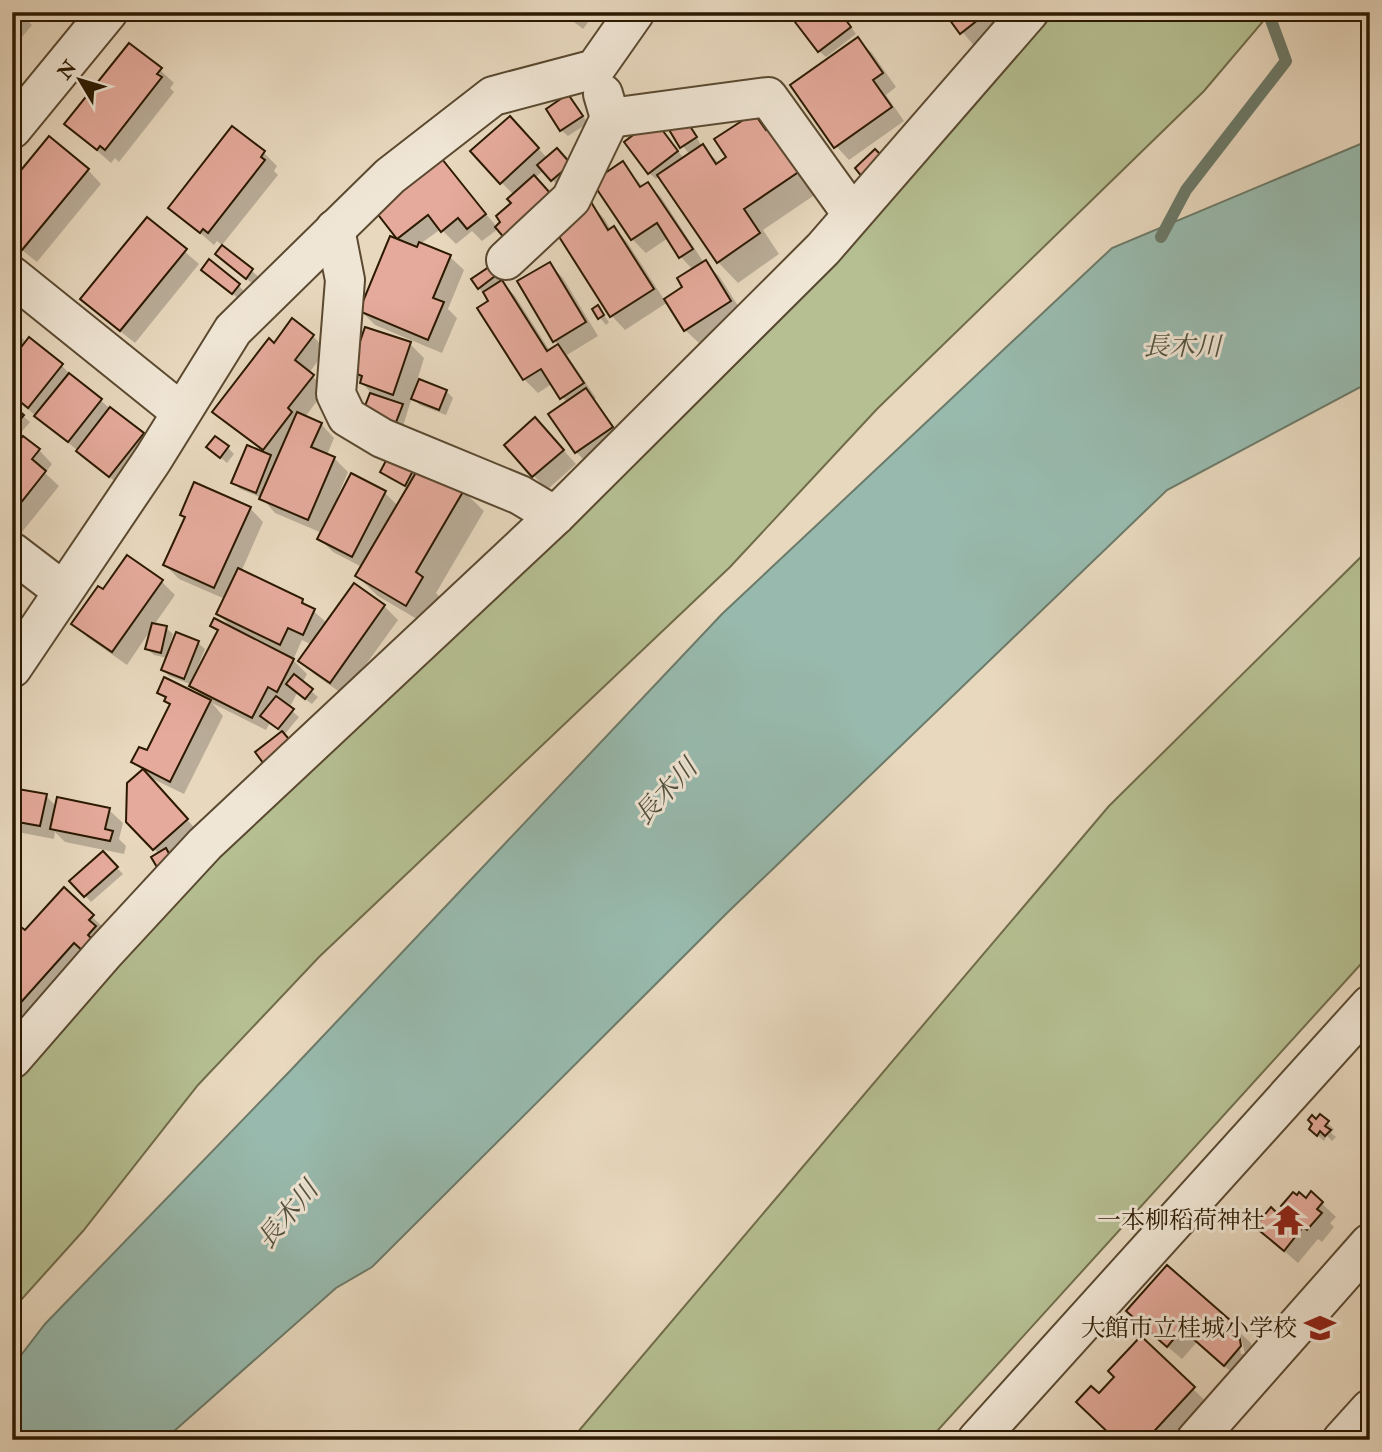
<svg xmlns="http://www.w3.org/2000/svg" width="1382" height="1452" font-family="'IM FELL Double Pica','Noto Serif JP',serif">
	<rect width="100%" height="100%" fill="#e8d8be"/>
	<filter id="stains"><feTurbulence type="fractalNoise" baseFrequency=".00286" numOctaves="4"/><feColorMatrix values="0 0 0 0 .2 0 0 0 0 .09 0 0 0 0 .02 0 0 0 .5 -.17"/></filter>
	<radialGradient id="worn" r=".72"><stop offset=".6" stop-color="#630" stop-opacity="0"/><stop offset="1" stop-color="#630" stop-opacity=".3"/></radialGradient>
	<g fill="#b5bf92" stroke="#706c4a" stroke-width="2">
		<polygon points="1044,12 1271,12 1204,91 877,409 730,567 319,957 198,1085 83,1231 12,1310 12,1076 188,881"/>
		<polygon points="1370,548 1370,954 929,1440 571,1440 1109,806"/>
	</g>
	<polygon fill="#98baae" stroke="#6c7a69" stroke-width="2" points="1370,140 1370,382 1167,490 729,911 372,1267 336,1288 164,1440 12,1440 12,1367 45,1324 290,1071 722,614 1112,248"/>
	<g fill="#0003">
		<polygon points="12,12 19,12 32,25 12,49"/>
		<polygon points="561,12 596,12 583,29"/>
		<polygon points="797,12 840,12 856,34 826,57 819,51 803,18"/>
		<polygon points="946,12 995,12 1004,24 975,47"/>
		<polygon points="858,40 872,53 896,87 886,95 904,121 849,160 836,146"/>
		<polygon points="160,70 174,83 170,88 174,92 119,162 115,158 111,163 67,124"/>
		<polygon points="568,96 588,123 568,136 561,130"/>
		<polygon points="754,115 822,190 763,230 779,254 738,283 718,262 660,176 656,179 649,173 661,128 684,159 690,155 670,129 690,126 701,145 720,164 728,158"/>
		<polygon points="524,132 547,158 576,171 558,186 544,170 535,178 570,217 590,204 604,218 611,230 614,228 627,242 665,301 685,288 693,270 681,257 668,238 646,253 632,239 595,183 623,164 643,187 648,184 661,197 704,263 719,276 744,315 699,343 685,330 668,302 625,330 612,316 558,232 498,229 482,241 472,231 456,244 441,229 420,244 450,257 464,270 448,309 457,318 442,353 375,325 361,311 404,244 398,238 442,162 497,227 513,204 514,195 501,182"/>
		<polygon points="264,153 277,166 274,171 278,175 222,245 217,241 214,245 170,207"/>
		<polygon points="88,170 101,184 37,262 12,242 12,184"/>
		<polygon points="147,219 199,264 135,343 96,312"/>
		<polygon points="222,247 259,277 253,284 223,260"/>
		<polygon points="550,264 563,278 598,336 567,355 596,398 594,399 625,442 590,466 576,452 567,403 553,383 538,393 524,379 479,308 490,302 479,288 489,269 515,296 550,351 559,345 554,340"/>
		<polygon points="210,276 239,286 245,292 239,299"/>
		<polygon points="598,307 609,322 606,325 594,310"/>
		<polygon points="12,328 27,343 61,365 75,379 157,448 124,489 12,396"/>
		<polygon points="313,336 326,350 309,373 326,389 305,417 321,424 334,438 327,455 334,458 348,472 337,498 339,500 352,475 385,493 398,506 408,489 388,478 382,471 392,454 463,491 484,511 436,593 442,599 427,625 378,596 357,576 362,567 333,552 319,538 322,533 275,513 262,498 240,489 233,482 265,453 228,425 215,411 274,345"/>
		<polygon points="410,344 424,358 400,436 362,418 371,393 352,371"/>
		<polygon points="420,382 447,392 453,398 446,415 420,405 413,399"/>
		<polygon points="12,407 30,422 18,436 12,431"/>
		<polygon points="548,433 576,464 547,490 506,445"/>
		<polygon points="12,445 39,450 52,464 45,473 59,486 18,537 12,533"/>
		<polygon points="228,448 234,454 227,463 215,453"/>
		<polygon points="250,508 263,522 241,572 302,601 327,623 384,606 398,620 344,695 314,674 301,661 312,645 302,640 293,660 307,674 302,683 318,697 312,704 297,693 291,705 281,699 280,701 299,717 284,735 270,723 266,730 212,703 223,716 184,794 149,777 200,834 173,858 159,854 128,821 143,771 133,762 148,753 172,706 159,692 204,698 192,685 169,676 163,670 167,658 154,655 147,649 152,628 127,665 87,637 74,624 104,592 161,581 175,595 154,625 166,628 173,634 169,647 172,648 177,634 198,643 205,649 195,673 197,674 219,632 212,625 232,628 218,614 225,599 179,579 165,565 186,519 182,515"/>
		<polygon points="12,789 46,796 56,806 109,810 123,823 119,839 126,846 124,854 65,842 55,832 54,839 12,831"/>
		<polygon points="103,853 123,874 91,902 71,881"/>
		<polygon points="64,890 106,930 30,1021 12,1005 25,933"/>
		<polygon points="1320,1117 1334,1129 1331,1133 1336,1137 1332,1141 1327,1136 1324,1141 1317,1135 1317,1121"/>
		<polygon points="1312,1194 1336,1217 1330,1223 1334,1227 1322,1242 1318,1239 1298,1263 1257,1227 1307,1200"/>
		<polygon points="1142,1325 1236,1328 1241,1354 1245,1354 1240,1333 1251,1343 1254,1360 1238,1378 1197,1342 1182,1359"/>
		<polygon points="1193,1389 1214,1409 1185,1440 1117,1440 1099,1396"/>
	</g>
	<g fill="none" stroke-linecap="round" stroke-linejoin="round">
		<polyline stroke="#6c7a69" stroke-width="12" points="1161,237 1186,190 1286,61 1268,12"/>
	</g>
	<g fill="#e5aa9b" stroke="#2b1901" stroke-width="2">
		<polygon points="807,12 840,12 851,27 818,52 795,22"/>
		<polygon points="944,12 988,12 960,34"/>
		<polygon points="858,37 883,73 873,80 892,107 834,148 790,85"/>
		<polygon points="129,43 162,68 157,74 162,77 105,150 100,146 97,150 64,124"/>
		<polygon points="568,94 583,116 560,131 546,109"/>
		<polygon points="754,113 766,130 773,125 803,169 744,209 760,233 717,263 657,175 703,144 716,164 726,157 714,139"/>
		<polygon points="510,116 539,148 500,184 470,151"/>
		<polygon points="684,117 697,137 680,148 668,128"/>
		<polygon points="654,119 678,151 648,174 624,142"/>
		<polygon points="232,126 265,151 261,157 265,160 208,233 203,229 200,233 168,208"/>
		<polygon points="49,136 89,169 22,250 12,242 12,181"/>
		<polygon points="557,148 571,164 551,181 537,165"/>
		<polygon points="875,149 884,158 863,178 855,168"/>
		<polygon points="442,159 486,214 467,229 458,218 441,232 428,215 397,239 376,212"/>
		<polygon points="623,161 640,187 648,182 693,249 679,258 657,223 631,240 592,182"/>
		<polygon points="534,175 559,203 511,246 495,227 500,222 496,216 511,203 507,199"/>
		<polygon points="591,202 608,230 614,226 654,289 610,317 556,232"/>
		<polygon points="147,217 187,249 120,331 80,299"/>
		<polygon points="390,236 417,247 419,242 451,255 433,298 444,302 428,340 359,311"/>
		<polygon points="222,245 253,269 246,279 215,254"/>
		<polygon points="209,259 240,284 232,294 201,270"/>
		<polygon points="706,260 731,301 684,331 664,299 682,287 677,278"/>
		<polygon points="550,262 586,322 553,342 517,281"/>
		<polygon points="489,267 495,276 478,289 471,279"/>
		<polygon points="502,280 547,351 558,344 584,383 560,399 541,369 523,380 477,308 488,301 483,292"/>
		<polygon points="598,305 604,315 598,319 592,309"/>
		<polygon points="292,318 314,335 295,360 314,375 288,408 292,412 263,450 212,412 269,338 274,343"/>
		<polygon points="365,327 411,342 393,395 360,383 362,376 350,371"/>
		<polygon points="29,337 63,364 28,408 12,395 12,359"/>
		<polygon points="69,373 102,399 68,442 34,416"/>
		<polygon points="419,379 447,390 439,410 411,399"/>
		<polygon points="586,388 613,427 575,453 548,414"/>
		<polygon points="370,393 403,404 393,430 360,419"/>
		<polygon points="12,405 24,415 12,429"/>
		<polygon points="110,407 144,433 109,477 76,451"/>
		<polygon points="297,412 322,423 311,447 335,457 308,520 259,499"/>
		<polygon points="535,417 564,450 532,477 504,445"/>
		<polygon points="23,436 40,449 32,459 46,471 12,514 12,442 16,445"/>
		<polygon points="215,436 229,446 220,458 206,447"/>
		<polygon points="247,445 271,455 256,493 231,483"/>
		<polygon points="391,451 416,465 405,486 380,472"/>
		<polygon points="421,464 464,490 416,572 423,577 406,606 355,576"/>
		<polygon points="351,473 386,491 352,557 317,539"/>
		<polygon points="194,482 251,507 214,588 163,565 185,517 180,515"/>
		<polygon points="127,555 163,580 112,652 71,624 98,586 103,589"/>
		<polygon points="238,568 303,599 302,603 315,609 303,635 288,628 280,645 216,614"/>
		<polygon points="354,583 385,605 330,683 298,661"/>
		<polygon points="214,618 294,659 277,692 268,687 252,718 189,686 218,630 210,626"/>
		<polygon points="152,623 167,626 161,653 145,649"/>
		<polygon points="176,632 199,641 184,679 161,670"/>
		<polygon points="294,674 313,689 305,699 286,684"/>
		<polygon points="164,677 211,700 170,782 131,762 139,747 147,750 170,704 164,701 166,697 157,693"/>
		<polygon points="276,696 294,709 278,729 260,716"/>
		<polygon points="282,731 294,745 266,767 255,752"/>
		<polygon points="143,769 188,819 153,850 126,822 127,783"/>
		<polygon points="12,788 47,794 40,826 12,821"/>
		<polygon points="57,797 110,808 105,829 113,831 110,841 50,829"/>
		<polygon points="166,848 173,861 158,869 151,857"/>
		<polygon points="103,851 118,867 84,897 69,881"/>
		<polygon points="64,887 94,915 89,920 96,926 88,935 94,941 84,952 74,943 15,1009 12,1006 12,936 21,927 25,930"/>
		<polygon points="1320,1114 1329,1121 1325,1126 1331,1130 1325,1136 1320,1131 1317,1136 1309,1129 1312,1124 1308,1120 1312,1115 1316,1119"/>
		<polygon points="1311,1191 1323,1202 1317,1209 1322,1213 1307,1230 1303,1227 1284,1251 1255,1227 1271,1207 1278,1214 1283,1208 1281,1206 1293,1192 1297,1195 1299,1192 1306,1198"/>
		<polygon points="1167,1265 1238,1327 1241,1346 1224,1366 1182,1329 1167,1347 1126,1311"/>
		<polygon points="1141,1336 1195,1387 1146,1440 1116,1440 1076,1402 1091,1386 1099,1393 1114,1377 1108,1371"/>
	</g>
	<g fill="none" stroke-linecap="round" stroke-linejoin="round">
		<defs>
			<g id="minor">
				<polyline points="610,118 768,97 852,214"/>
				<polyline points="12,129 108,12"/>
				<polyline points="335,229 345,280 336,394 347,417 382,438 520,495 555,516"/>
				<polyline points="506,260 571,199 610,118 603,94"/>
				<polyline points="12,276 181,412"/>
				<polyline points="12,552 63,591"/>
				<polyline points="12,668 153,459 233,330 390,176 493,96 595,69 635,12"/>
				<polyline points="12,1059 105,952 205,844 555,516 823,249 1029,12"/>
				<polyline points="977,1440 1370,1005"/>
				<polyline points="1196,1440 1370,1243"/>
				<polyline points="1342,1440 1370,1409"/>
			</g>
		</defs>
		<use href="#minor" stroke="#5a4930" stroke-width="42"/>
		<use href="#minor" stroke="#f0e6d5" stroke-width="38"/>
	</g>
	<defs>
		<symbol id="temple-bare" viewBox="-9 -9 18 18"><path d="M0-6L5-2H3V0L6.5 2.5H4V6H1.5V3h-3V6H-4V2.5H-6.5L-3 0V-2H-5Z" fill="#8f2418" stroke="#f0e6d5" stroke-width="2.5" paint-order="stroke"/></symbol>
		<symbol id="school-bare" viewBox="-9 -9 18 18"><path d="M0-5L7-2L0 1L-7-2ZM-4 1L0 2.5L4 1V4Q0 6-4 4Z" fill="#8f2418" stroke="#f0e6d5" stroke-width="2.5" paint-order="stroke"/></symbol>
	</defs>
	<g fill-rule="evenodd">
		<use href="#temple-bare" x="1266" y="1198" width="44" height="44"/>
		<use href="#school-bare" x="1298" y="1306" width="44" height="44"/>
	</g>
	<g text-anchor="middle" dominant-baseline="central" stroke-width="6" stroke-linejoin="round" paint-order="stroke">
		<g font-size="24" fill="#2b1901" stroke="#f0e6d5" text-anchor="end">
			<text x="1265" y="1220">一本柳稻荷神社</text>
			<text x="1297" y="1328">大館市立桂城小学校</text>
		</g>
		<g font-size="26" font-style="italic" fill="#51513e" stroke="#f0e6d5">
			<text x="1182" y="347">長木川</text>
			<text transform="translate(666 792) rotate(-47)">長木川</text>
			<text transform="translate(288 1215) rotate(-50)">長木川</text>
		</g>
	</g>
	<rect width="1382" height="1452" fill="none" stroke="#e8d8be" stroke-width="42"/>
	<rect x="14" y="14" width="1354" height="1424" fill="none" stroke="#2b1901" stroke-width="3.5"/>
	<rect x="21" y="21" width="1340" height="1410" fill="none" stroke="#2b1901" stroke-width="2"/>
	<g transform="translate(80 80) rotate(308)" stroke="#f0e6d5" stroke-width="5" paint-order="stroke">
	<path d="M0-5L12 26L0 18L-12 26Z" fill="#2b1901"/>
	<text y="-10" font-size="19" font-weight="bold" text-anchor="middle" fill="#2b1901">N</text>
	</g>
	<rect width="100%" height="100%" filter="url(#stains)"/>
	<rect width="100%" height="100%" fill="url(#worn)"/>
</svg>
